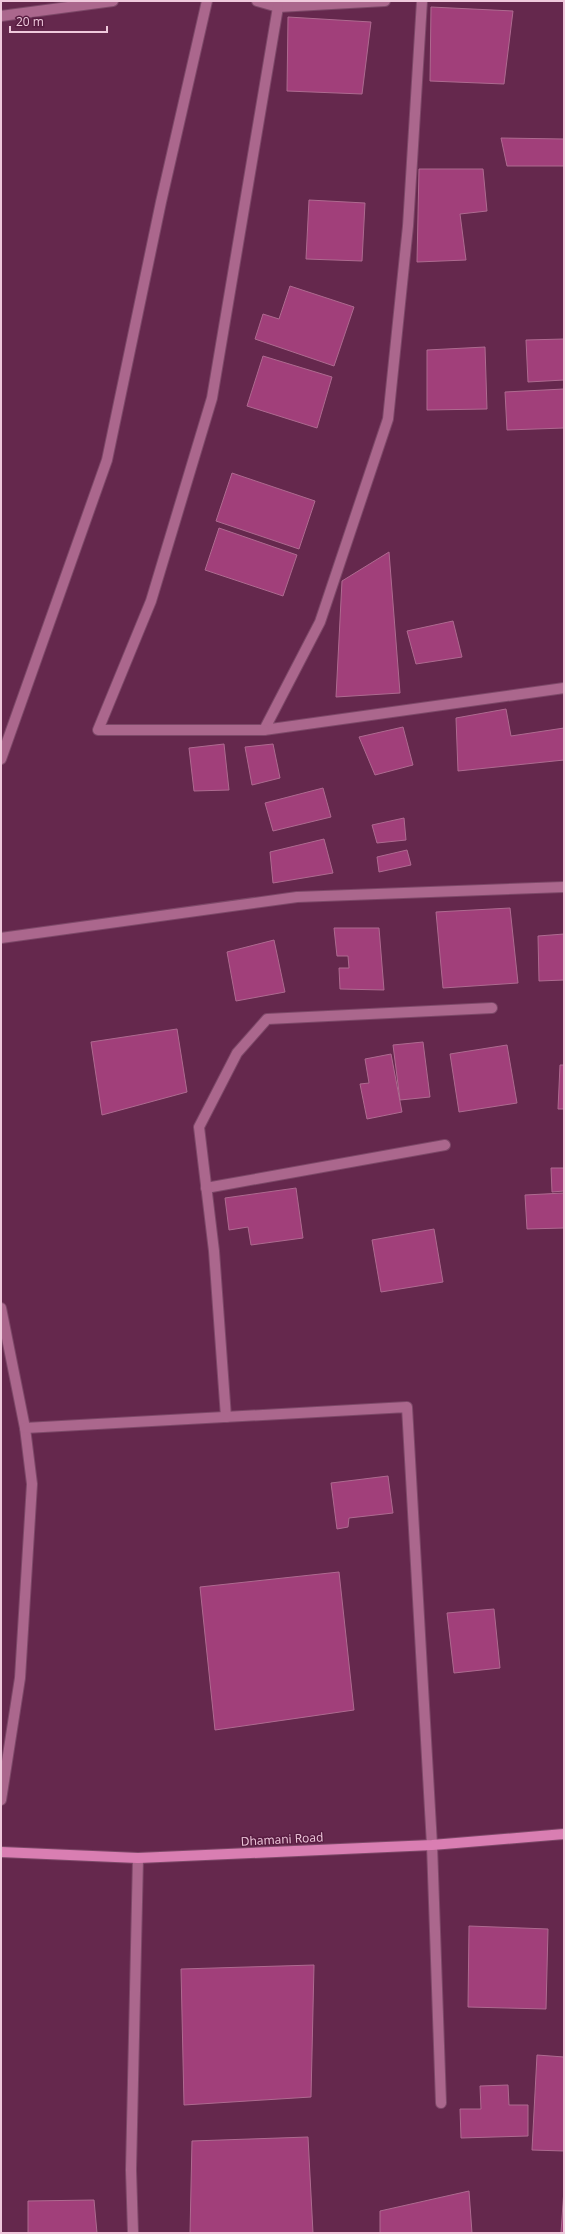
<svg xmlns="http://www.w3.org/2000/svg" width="565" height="2234" font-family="'Open Sans',sans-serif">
	<rect width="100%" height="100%" fill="#65284d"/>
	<g fill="#a13f7a" stroke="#ae6a90">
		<polygon points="431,7 513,11 504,84 430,81"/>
		<polygon points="288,17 371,22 362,94 287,91"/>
		<polygon points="501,138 564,139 564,166 507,166"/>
		<polygon points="419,169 483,169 487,211 460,214 466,260 417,262"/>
		<polygon points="309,200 365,203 362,261 306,259"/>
		<polygon points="290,286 354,307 334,366 255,339 263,314 279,319"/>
		<polygon points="564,339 564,380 528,382 526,340"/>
		<polygon points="485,347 487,409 427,410 427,350"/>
		<polygon points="263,356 332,377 317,428 247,406"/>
		<polygon points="564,389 564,428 507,430 505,392"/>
		<polygon points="232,473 315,501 299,549 216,521"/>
		<polygon points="219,528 297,555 283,596 205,570"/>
		<polygon points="389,552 400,693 336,697 342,581"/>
		<polygon points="453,621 462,657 416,664 407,631"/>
		<polygon points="506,709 511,736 564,728 564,760 458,771 456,718"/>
		<polygon points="403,727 413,765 375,775 359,737"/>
		<polygon points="224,744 229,790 194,791 189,748"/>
		<polygon points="273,744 280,778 252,785 245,747"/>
		<polygon points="323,788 331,817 273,831 265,803"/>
		<polygon points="404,818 406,840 377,843 372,825"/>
		<polygon points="324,839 333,873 273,883 270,852"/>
		<polygon points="407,850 411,865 379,872 377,857"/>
		<polygon points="510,908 518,983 443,988 436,912"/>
		<polygon points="334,928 379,928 384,990 340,989 339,968 349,968 348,956 337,956"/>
		<polygon points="564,934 564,980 539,981 538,936"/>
		<polygon points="274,940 285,992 236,1001 227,952"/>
		<polygon points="177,1029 187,1092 102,1115 91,1042"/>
		<polygon points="423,1042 430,1097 400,1100 393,1045"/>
		<polygon points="507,1045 517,1103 459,1112 450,1054"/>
		<polygon points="391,1054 402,1112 367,1119 360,1084 369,1083 365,1059"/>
		<polygon points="560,1065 564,1065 564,1109 558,1109"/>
		<polygon points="551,1168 564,1168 564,1191 552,1192"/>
		<polygon points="296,1188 303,1238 251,1245 248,1227 229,1230 225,1198"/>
		<polygon points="564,1193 564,1228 527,1229 525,1195"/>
		<polygon points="434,1229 443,1282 381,1292 372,1240"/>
		<polygon points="388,1476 393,1513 349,1518 348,1527 337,1529 331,1483"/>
		<polygon points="339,1572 354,1710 215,1730 200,1587"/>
		<polygon points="494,1609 500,1668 454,1673 447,1613"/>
		<polygon points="469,1926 548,1929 546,2009 468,2007"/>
		<polygon points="314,1965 311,2097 184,2105 181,1969"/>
		<polygon points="537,2055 564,2057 564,2151 532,2150"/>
		<polygon points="508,2085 509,2105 528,2105 528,2136 461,2138 460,2109 481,2109 480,2086"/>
		<polygon points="308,2137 313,2233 190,2233 192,2141"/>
		<polygon points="564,2189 564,2233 561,2233"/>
		<polygon points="469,2191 472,2233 380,2233 380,2211"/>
		<polygon points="94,2200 97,2233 28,2233 28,2201"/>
	</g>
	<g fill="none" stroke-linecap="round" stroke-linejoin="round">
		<defs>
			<g id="minor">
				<polyline points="257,1 278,7 385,1"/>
				<polyline points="422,1 408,226 388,419 320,622 264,730 564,688"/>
				<polyline points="1,16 113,1"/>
				<polyline points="264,730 98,730 151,601 212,398 278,7"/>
				<polyline points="1,759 107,460 161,202 207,1"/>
				<polyline points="1,938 297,897 564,887"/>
				<polyline points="206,1188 445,1145"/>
				<polyline points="1,1308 25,1428 32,1484 20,1678 1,1800"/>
				<polyline points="226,1417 214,1251 199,1127 237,1053 267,1019 492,1008"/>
				<polyline points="25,1428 407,1407 432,1845 441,2103"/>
				<polyline points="133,2233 131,2170 138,1858"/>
			</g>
			<polyline id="major" points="1,1852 138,1858 432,1845 564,1834"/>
		</defs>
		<use href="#minor" stroke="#7d4868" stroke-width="12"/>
		<use href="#major" stroke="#7d4868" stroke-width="12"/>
		<use href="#minor" stroke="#ab678d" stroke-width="10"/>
		<use href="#major" stroke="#d97eb2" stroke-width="10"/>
	</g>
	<g text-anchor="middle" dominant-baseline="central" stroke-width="3" stroke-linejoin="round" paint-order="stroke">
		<g font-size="12" fill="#efc9dc" stroke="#591d42">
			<text transform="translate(282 1839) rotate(-3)">Dhamani Road</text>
		</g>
	</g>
	<rect width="565" height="2234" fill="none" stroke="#efc9dc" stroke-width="4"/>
	<path d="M10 26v6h97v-6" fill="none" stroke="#efc9dc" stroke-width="2"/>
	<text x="16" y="26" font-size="12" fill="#efc9dc" stroke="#591d42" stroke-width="3" paint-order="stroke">20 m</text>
</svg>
